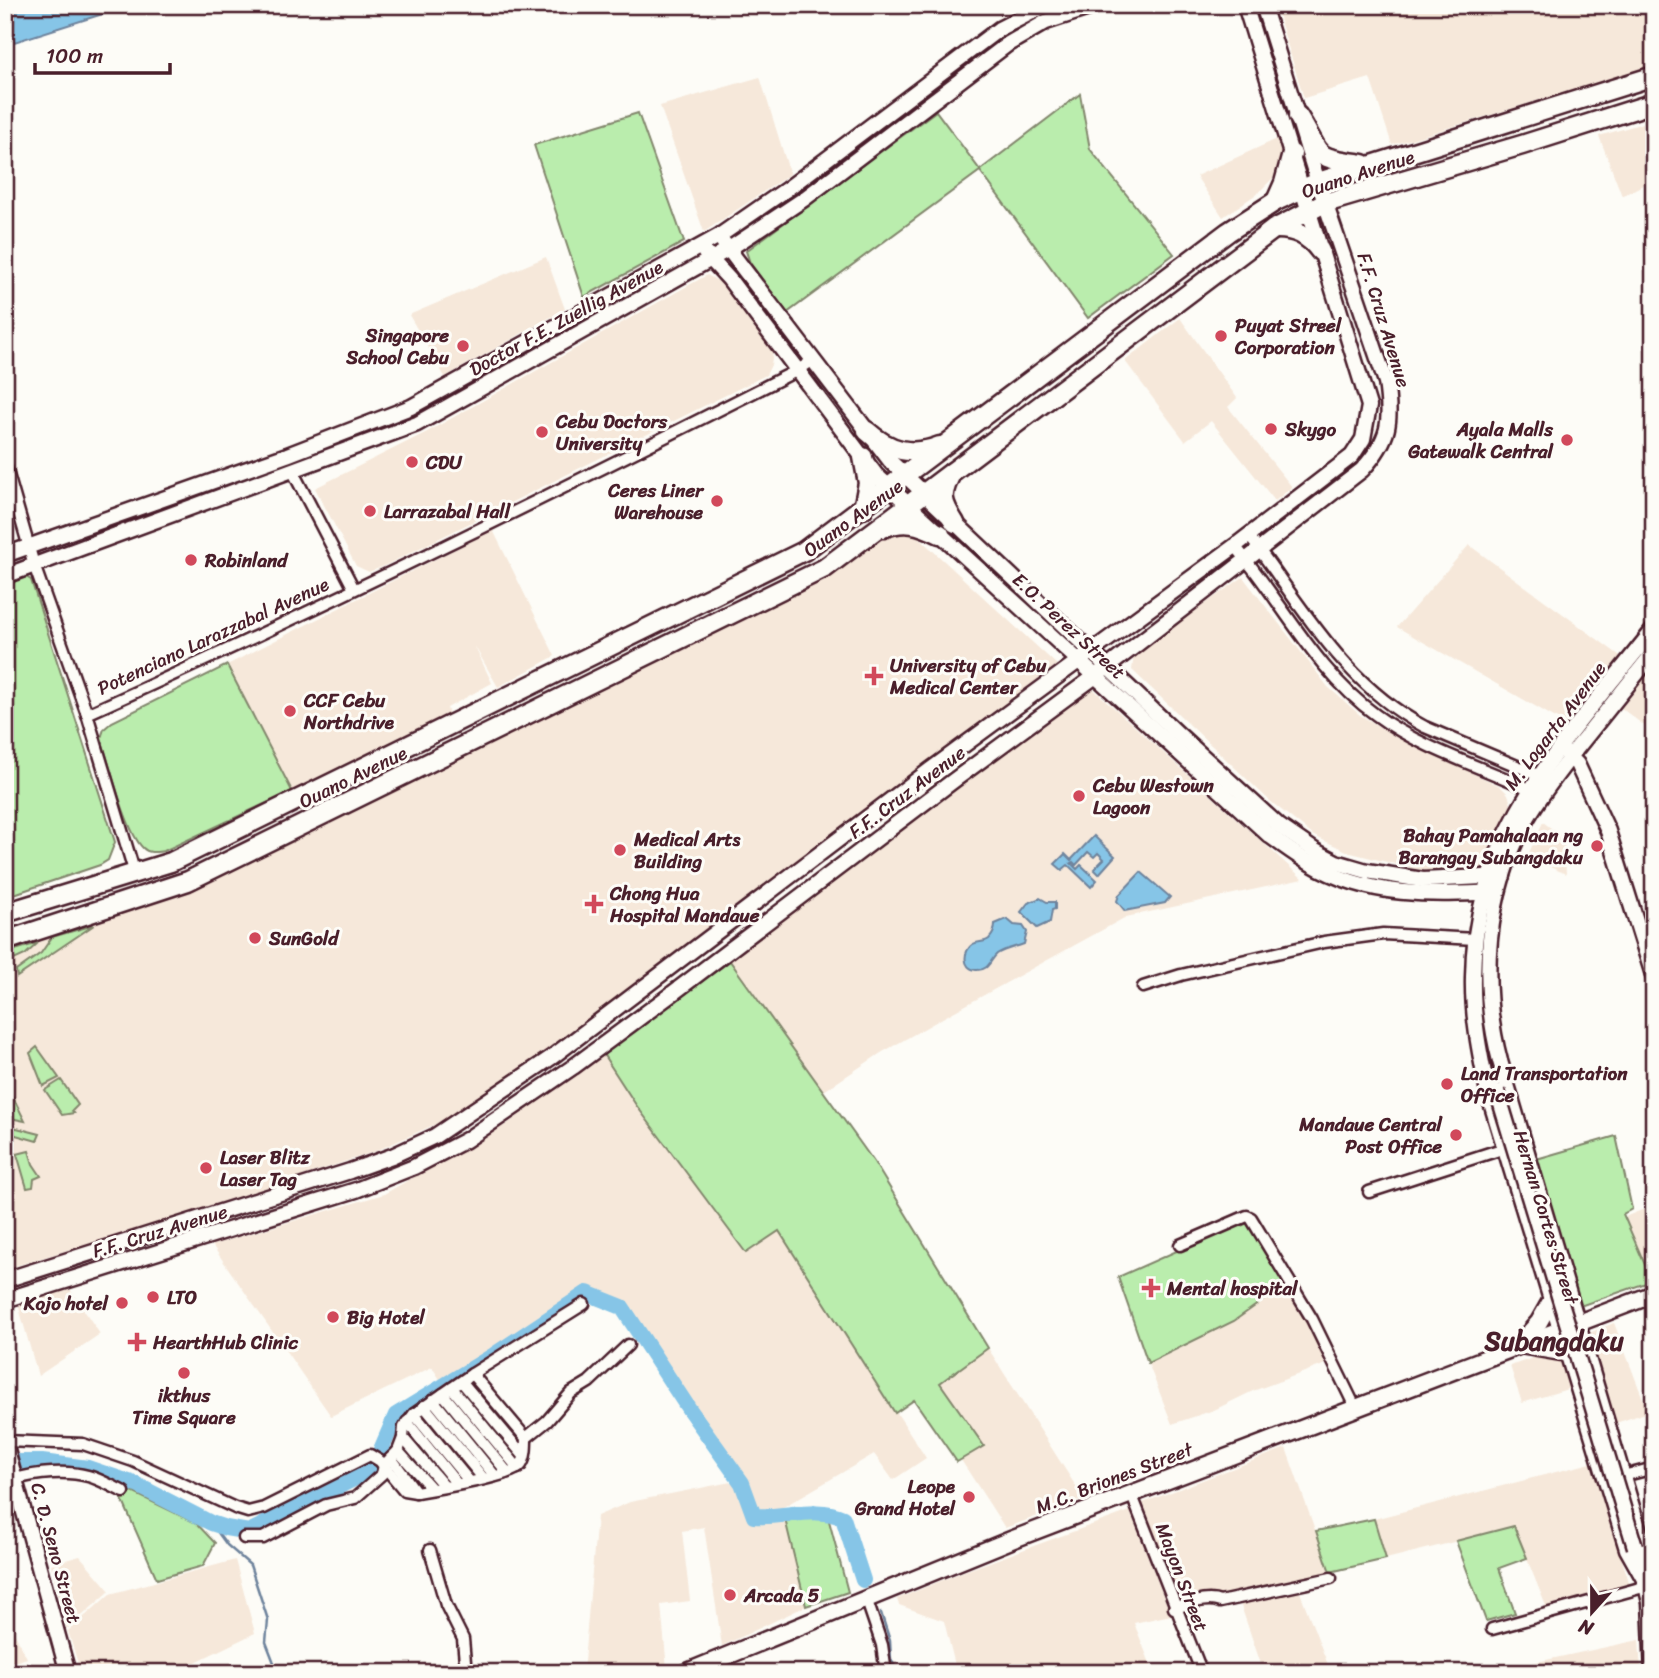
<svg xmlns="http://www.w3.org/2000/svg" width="1659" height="1678" font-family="Sriracha,sans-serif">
	<rect width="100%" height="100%" fill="#fdfcf7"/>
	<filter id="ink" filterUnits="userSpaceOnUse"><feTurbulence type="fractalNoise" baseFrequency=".0143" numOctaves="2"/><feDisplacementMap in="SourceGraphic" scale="14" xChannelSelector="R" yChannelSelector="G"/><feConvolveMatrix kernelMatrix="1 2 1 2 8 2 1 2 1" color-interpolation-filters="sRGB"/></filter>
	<g filter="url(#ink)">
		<g fill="#f6e8da">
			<polygon points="1275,5 1654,5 1654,65 1392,145 1370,78 1304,98"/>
			<polygon points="760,77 790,174 704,232 660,106"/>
			<polygon points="1650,121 1654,179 1622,196 1599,136"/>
			<polygon points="1277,139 1283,156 1276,175 1258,193 1223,217 1196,176"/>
			<polygon points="546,257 565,309 445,377 409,315"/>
			<polygon points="707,275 725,285 773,351 771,365 766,375 384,566 369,572 356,566 315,488 427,432"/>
			<polygon points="1180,318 1237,398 1228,407 1292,487 1275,501 1211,421 1185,441 1125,361"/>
			<polygon points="905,525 1057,665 720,918 709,931 603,1012 585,1021 552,1049 469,1109 376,1151 224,1203 5,1269 5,952 193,888 621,680 831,572"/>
			<polygon points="493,530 555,656 498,687 474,645 492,683 447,708 449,714 292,791 227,665"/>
			<polygon points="1469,545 1623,658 1568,725 1397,627"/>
			<polygon points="1243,577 1328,687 1360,715 1400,739 1500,786 1508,794 1512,808 1485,868 1435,874 1351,853 1314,836 1270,801 1132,670 1134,654"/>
			<polygon points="1654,665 1654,725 1650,730 1621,708"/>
			<polygon points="1091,687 1303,879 1126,917 955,1011 881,1053 824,1091 730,961"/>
			<polygon points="1543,822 1564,838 1566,874 1527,857"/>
			<polygon points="603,1054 636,1105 745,1253 779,1230 926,1458 893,1480 874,1454 766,1517 743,1483 755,1521 785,1519 806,1606 722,1646 704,1527 682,1531 690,1601 661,1605 667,1669 657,1673 583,1673 597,1516 630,1502 741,1480 625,1307 587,1291 441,1381 432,1367 331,1416 212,1245 384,1194 507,1124"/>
			<polygon points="1654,1205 1654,1261 1606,1280 1586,1233"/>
			<polygon points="1286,1284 1308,1320 1326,1364 1253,1391 1214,1410 1172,1424 1148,1363 1234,1321"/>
			<polygon points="69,1288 100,1334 38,1376 18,1304"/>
			<polygon points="1614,1323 1648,1412 1613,1424 1584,1335"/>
			<polygon points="988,1348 1084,1499 1005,1528 961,1460 983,1446 939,1383"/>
			<polygon points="1547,1353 1561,1358 1571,1388 1522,1403 1510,1366"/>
			<polygon points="1286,1448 1330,1572 1181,1610 1140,1504"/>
			<polygon points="1591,1463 1631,1588 1548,1611 1514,1527 1386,1559 1374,1519"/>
			<polygon points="1130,1511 1171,1615 1134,1623 1153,1671 1144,1673 911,1673 955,1665 944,1621 899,1605 897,1599 965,1571"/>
			<polygon points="80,1556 110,1591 67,1629 51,1564"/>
			<polygon points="235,1560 255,1633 173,1673 81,1673 68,1631 110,1594"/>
			<polygon points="1298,1587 1328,1665 1300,1673 1264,1673 1240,1603"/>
			<polygon points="5,1614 27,1658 5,1665"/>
			<polygon points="1639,1640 1641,1673 1519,1673 1518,1666"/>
		</g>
		<g fill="#baedad" stroke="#82866c" stroke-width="2">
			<polygon points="1080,94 1090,149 1174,254 1088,318 980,171 787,313 750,263 746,251 936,111 980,170"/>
			<polygon points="638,113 684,242 584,297 534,145"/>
			<polygon points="21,574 31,580 115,842 108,860 100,865 5,897 5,580"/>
			<path d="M227,665L292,791L164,851C156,852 149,854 143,848C126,832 109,763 101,738L104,729L112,722Z"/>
			<polygon points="94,925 17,977 16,971 41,953 52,937"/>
			<polygon points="38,943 25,955 5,964 5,953"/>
			<polygon points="730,961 874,1162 988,1348 940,1383 984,1446 957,1462 914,1400 895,1413 779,1231 746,1253 636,1105 603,1054"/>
			<polygon points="37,1047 59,1078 43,1086 30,1053"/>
			<polygon points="61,1080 78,1105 72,1111 74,1113 62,1115 45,1090"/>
			<polygon points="5,1081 25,1121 5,1117"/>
			<polygon points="5,1125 40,1134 37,1141 5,1132"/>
			<polygon points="1616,1136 1632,1209 1623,1214 1652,1281 1580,1306 1533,1160"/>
			<polygon points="29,1151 33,1164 41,1176 34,1179 33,1187 27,1188 17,1154"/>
			<polygon points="1242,1222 1251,1223 1286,1284 1234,1321 1148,1363 1118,1277"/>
			<polygon points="126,1489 196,1523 215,1543 203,1566 157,1579 121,1497"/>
			<polygon points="828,1517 848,1592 806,1606 785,1519"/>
			<polygon points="1374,1519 1386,1559 1330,1572 1316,1531"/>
			<polygon points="1514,1526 1527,1558 1499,1568 1515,1613 1486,1621 1456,1541"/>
		</g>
		<g fill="#86c5e7" stroke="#6e839c" stroke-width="2">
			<polygon points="5,5 131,5 5,45"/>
			<polygon points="1094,836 1115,856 1099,874 1094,869 1104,859 1098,853 1094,857 1088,852 1076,865 1073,862 1071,863 1077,869 1081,865 1097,880 1091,887 1068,865 1062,870 1055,864 1065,854 1071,860"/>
			<polygon points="1141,872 1170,897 1165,903 1125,911 1117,901 1119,895"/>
			<polygon points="1040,898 1047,902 1055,902 1055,909 1052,910 1050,922 1037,928 1021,912 1028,903"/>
			<path d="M1007,919L1014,925L1023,926L1027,932L1024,944C1016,947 1004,949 997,954C990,960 989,971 976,970C962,969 963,950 973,944C978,941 984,943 989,939C994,934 995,930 995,924Z"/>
		</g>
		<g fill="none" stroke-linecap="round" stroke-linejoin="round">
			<g stroke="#6e839c" stroke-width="2.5">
				<polyline points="211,1523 227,1545 250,1565 268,1620 266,1642 278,1673"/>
				<polyline points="881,1613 890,1641 891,1660 899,1673"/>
			</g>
			<path stroke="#86c5e7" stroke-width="16" d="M5,1462H42L88,1468L135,1484L211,1523L226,1528L249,1532L365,1473L380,1452L396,1415L494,1355L587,1293L622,1307L689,1409L742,1483L754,1516C782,1519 817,1505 843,1518L863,1580"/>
			<defs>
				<g id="street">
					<polyline points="5,464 34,565 87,714 135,874"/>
					<polyline points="292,470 354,589"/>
					<path d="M1249,536C1303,607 1344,684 1425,727L1543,777"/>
					<path d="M1235,546C1282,601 1316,672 1376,715C1423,750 1483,767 1536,792"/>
					<path d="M87,714C327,606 563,489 798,370L812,361"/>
					<polyline points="1143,987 1181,975 1324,942 1383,934 1475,939"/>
					<polyline points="1369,1192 1505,1148"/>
					<polyline points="1180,1245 1247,1216 1251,1218 1312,1319 1355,1407"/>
					<polyline points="462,1382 524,1456"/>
					<polyline points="452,1388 518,1468"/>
					<polyline points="443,1394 507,1472"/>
					<polyline points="433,1400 495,1476"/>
					<polyline points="424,1406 483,1478"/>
					<polyline points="414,1414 469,1481"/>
					<polyline points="407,1422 457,1484"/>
					<polyline points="403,1438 444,1486"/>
					<polyline points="526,1438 547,1421 571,1393 589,1382 628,1345"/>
					<path d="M5,1441L83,1444L133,1461L235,1508L248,1512L264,1508L370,1455L380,1461L404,1490L416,1492C434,1489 512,1477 521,1465C526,1458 526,1446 526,1438L472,1374"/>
					<polyline points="398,1451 432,1489"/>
					<polyline points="391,1458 416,1492"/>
					<polyline points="1623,1476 1654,1468"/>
					<path d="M15,1479C37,1473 66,1470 88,1476C100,1479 113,1487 124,1492"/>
					<polyline points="1131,1493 1202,1673"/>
					<polyline points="244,1538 263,1538 326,1505 355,1498 382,1474 384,1465 398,1451 403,1438 404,1427 414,1414 472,1374 584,1304"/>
					<polyline points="430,1550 446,1605 463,1639 466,1673"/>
					<polyline points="866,1598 882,1645 886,1673"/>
					<path d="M1174,1608C1188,1605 1206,1596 1220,1602L1331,1578"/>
					<polyline points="1492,1629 1647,1586"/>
				</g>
				<g id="secondary">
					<polyline points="723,242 891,462 1176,732 1279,826 1317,852 1336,862 1367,871 1423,880 1503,876"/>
					<path d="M705,253L729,279L876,475L1270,836C1283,845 1296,855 1310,863C1368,898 1433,895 1498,892"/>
					<polyline points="5,555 287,455 411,407 719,236 787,189 999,29 1046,5"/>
					<polyline points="5,576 417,424 729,249 804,199 1008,44 1046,22 1098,5"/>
					<polyline points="1566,753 1577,764 1608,831 1654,978"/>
					<polyline points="5,1280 350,1171 392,1156 435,1136 552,1057 930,770 1235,546 1352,456 1363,439 1369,406 1245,5"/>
					<path d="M5,1300L356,1190L414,1167L466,1140L573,1067L669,996L953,781L1109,666L1362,470C1390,439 1392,422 1386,382L1318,182L1263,5"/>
					<polyline points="5,1443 68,1673"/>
					<polyline points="1643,1574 1650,1602 1653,1673"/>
					<path d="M1645,1576L1643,1544L1500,1061C1479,981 1486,896 1525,822C1539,796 1559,772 1577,748C1603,716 1628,684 1654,652"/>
					<path d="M1645,1581L1627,1549L1488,1093C1480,1055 1472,1016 1473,977C1474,829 1568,738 1654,629"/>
				</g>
				<g id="primary">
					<polyline points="1522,1341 1539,1322 1551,1301"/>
					<polyline points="1520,1345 1567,1353"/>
					<polyline points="685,1673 1011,1540 1654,1294"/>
				</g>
				<g id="highway">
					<path d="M1298,116C1324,158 1311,157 1363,164"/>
					<polyline points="1276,201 1284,183 1292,154"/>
					<path d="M1274,229C1294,228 1308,235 1320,251"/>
					<path d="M867,431C889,451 912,457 940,446"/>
					<path d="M952,472C940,495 941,501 955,523"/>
					<polyline points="863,509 868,483 863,457"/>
					<path d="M883,528C905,519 919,524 940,534"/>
					<polyline points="5,913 171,862 804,551 1228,232 1276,201 1318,182 1654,76"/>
					<polyline points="5,941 188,881 825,568 1274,229 1325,203 1522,145 1654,103"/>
				</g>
			</defs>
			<use href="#street" stroke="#4a1f2b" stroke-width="15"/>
			<use href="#secondary" stroke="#4a1f2b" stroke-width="19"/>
			<use href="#primary" stroke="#4a1f2b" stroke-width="21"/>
			<use href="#highway" stroke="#4a1f2b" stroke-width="23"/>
			<use href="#street" stroke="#fdfcf7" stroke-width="10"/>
			<use href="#secondary" stroke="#fdfcf7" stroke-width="14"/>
			<use href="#primary" stroke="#fdfcf7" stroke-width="16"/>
			<use href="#highway" stroke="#fdfcf7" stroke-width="18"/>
			<defs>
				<polyline id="secondary-bridge" points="1497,1091 1635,1547"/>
			</defs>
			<use href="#secondary-bridge" stroke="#4a1f2b" stroke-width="19" stroke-linecap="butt"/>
			<use href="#secondary-bridge" stroke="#fdfcf7" stroke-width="14"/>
		</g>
	</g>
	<g fill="#d1495b" stroke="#fdfcf7" stroke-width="2.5">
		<circle cx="1221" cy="336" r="7"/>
		<circle cx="463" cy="346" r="7"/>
		<circle cx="1271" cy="429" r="7"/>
		<circle cx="542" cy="432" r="7"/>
		<circle cx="1567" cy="440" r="7"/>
		<circle cx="412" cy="462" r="7"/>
		<circle cx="717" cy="501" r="7"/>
		<circle cx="370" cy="511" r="7"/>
		<circle cx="191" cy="560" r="7"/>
		<path d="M870.5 665.5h7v7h7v7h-7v7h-7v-7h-7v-7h7z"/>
		<circle cx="290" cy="711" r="7"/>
		<circle cx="1079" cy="796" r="7"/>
		<circle cx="1597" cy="846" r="7"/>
		<circle cx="620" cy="850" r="7"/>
		<path d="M590.5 893.5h7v7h7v7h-7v7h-7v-7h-7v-7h7z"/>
		<circle cx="255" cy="938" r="7"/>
		<circle cx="1447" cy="1084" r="7"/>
		<circle cx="1456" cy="1135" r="7"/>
		<circle cx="206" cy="1168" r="7"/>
		<path d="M1147.5 1277.5h7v7h7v7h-7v7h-7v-7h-7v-7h7z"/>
		<circle cx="153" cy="1297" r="7"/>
		<circle cx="122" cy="1303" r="7"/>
		<circle cx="333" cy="1317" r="7"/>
		<path d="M133.5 1331.5h7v7h7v7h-7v7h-7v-7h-7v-7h7z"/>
		<circle cx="184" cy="1373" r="7"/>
		<circle cx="969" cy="1497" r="7"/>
		<circle cx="730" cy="1595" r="7"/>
	</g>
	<g text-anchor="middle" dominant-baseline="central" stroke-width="6" stroke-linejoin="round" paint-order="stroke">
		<g font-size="19" fill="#4a1f2b" stroke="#fdfcf7">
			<text transform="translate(1358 174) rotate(-18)">Ouano Avenue</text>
			<text transform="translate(566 318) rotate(-29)">Doctor F.E. Zuellig Avenue</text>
			<text transform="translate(1384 320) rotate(73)">F.F. Cruz Avenue</text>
			<text transform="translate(853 518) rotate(-36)">Ouano Avenue</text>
			<text transform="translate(1069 626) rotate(43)">E.O. Perez Street</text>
			<text transform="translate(213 636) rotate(-25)">Potenciano Larazzabal Avenue</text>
			<text transform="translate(1555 726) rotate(-53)">M. Logarta Avenue</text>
			<text transform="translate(353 777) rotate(-26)">Ouano Avenue</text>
			<text transform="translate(907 792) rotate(-37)">F.F. Cruz Avenue</text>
			<text transform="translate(1546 1217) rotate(73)">Hernan Cortes Street</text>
			<text transform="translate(160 1231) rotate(-17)">F.F. Cruz Avenue</text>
			<text transform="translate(1114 1478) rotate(-21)">M.C. Briones Street</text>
			<text transform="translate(56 1553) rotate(75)">C. D. Seno Street</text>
			<text transform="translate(1182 1577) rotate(69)">Mayon Street</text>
		</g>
		<g font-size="19" font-weight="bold" fill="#4a1f2b" stroke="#fdfcf7" text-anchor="start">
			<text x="1235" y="325">Puyat Streel<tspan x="1235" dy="22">Corporation</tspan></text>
			<text x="449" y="335" text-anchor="end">Singapore<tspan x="449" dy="22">School Cebu</tspan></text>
			<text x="556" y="421">Cebu Doctors<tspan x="556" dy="22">University</tspan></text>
			<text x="1285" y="429">Skygo</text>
			<text x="1553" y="429" text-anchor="end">Ayala Malls<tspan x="1553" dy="22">Gatewalk Central</tspan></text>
			<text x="426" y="462">CDU</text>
			<text x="703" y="490" text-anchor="end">Ceres Liner<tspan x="703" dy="22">Warehouse</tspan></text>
			<text x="384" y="511">Larrazabal Hall</text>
			<text x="205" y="560">Robinland</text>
			<text x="890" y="665">University of Cebu<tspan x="890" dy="22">Medical Center</tspan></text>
			<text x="304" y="700">CCF Cebu<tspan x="304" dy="22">Northdrive</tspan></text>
			<text x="1093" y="785">Cebu Westown<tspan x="1093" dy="22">Lagoon</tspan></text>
			<text x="1583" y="835" text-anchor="end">Bahay Pamahalaan ng<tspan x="1583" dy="22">Barangay Subangdaku</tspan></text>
			<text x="634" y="839">Medical Arts<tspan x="634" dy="22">Building</tspan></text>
			<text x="610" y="893">Chong Hua<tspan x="610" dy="22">Hospital Mandaue</tspan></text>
			<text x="269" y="938">SunGold</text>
			<text x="1461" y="1073">Land Transportation<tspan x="1461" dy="22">Office</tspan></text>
			<text x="1442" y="1124" text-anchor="end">Mandaue Central<tspan x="1442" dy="22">Post Office</tspan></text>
			<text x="220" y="1157">Laser Blitz<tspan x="220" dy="22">Laser Tag</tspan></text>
			<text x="1167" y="1288">Mental hospital</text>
			<text x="167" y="1297">LTO</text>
			<text x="108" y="1303" text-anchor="end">Kojo hotel</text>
			<text x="347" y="1317">Big Hotel</text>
			<text x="153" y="1342">HearthHub Clinic</text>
			<text x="184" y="1395" text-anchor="middle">ikthus<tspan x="184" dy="22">Time Square</tspan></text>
			<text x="955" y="1486" text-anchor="end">Leope<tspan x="955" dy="22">Grand Hotel</tspan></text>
			<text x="744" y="1595">Arcada 5</text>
		</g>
		<g font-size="26" font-weight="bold" fill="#4a1f2b" stroke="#fdfcf7">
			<text x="1554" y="1341">Subangdaku</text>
		</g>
	</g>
	<rect width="1659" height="1678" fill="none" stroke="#fdfcf7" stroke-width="28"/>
	<rect x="14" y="14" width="1631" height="1650" fill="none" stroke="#4a1f2b" stroke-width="2.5" filter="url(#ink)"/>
	<g transform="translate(1592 1612) rotate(201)" stroke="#fdfcf7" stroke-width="5" paint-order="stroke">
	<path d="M0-5L12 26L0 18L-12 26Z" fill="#4a1f2b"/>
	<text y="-10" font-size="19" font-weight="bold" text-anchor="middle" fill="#4a1f2b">N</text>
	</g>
	<path d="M35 63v10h135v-10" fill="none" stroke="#4a1f2b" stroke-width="3.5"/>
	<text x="46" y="63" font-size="21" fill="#4a1f2b" stroke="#fdfcf7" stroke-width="5" paint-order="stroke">100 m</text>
</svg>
